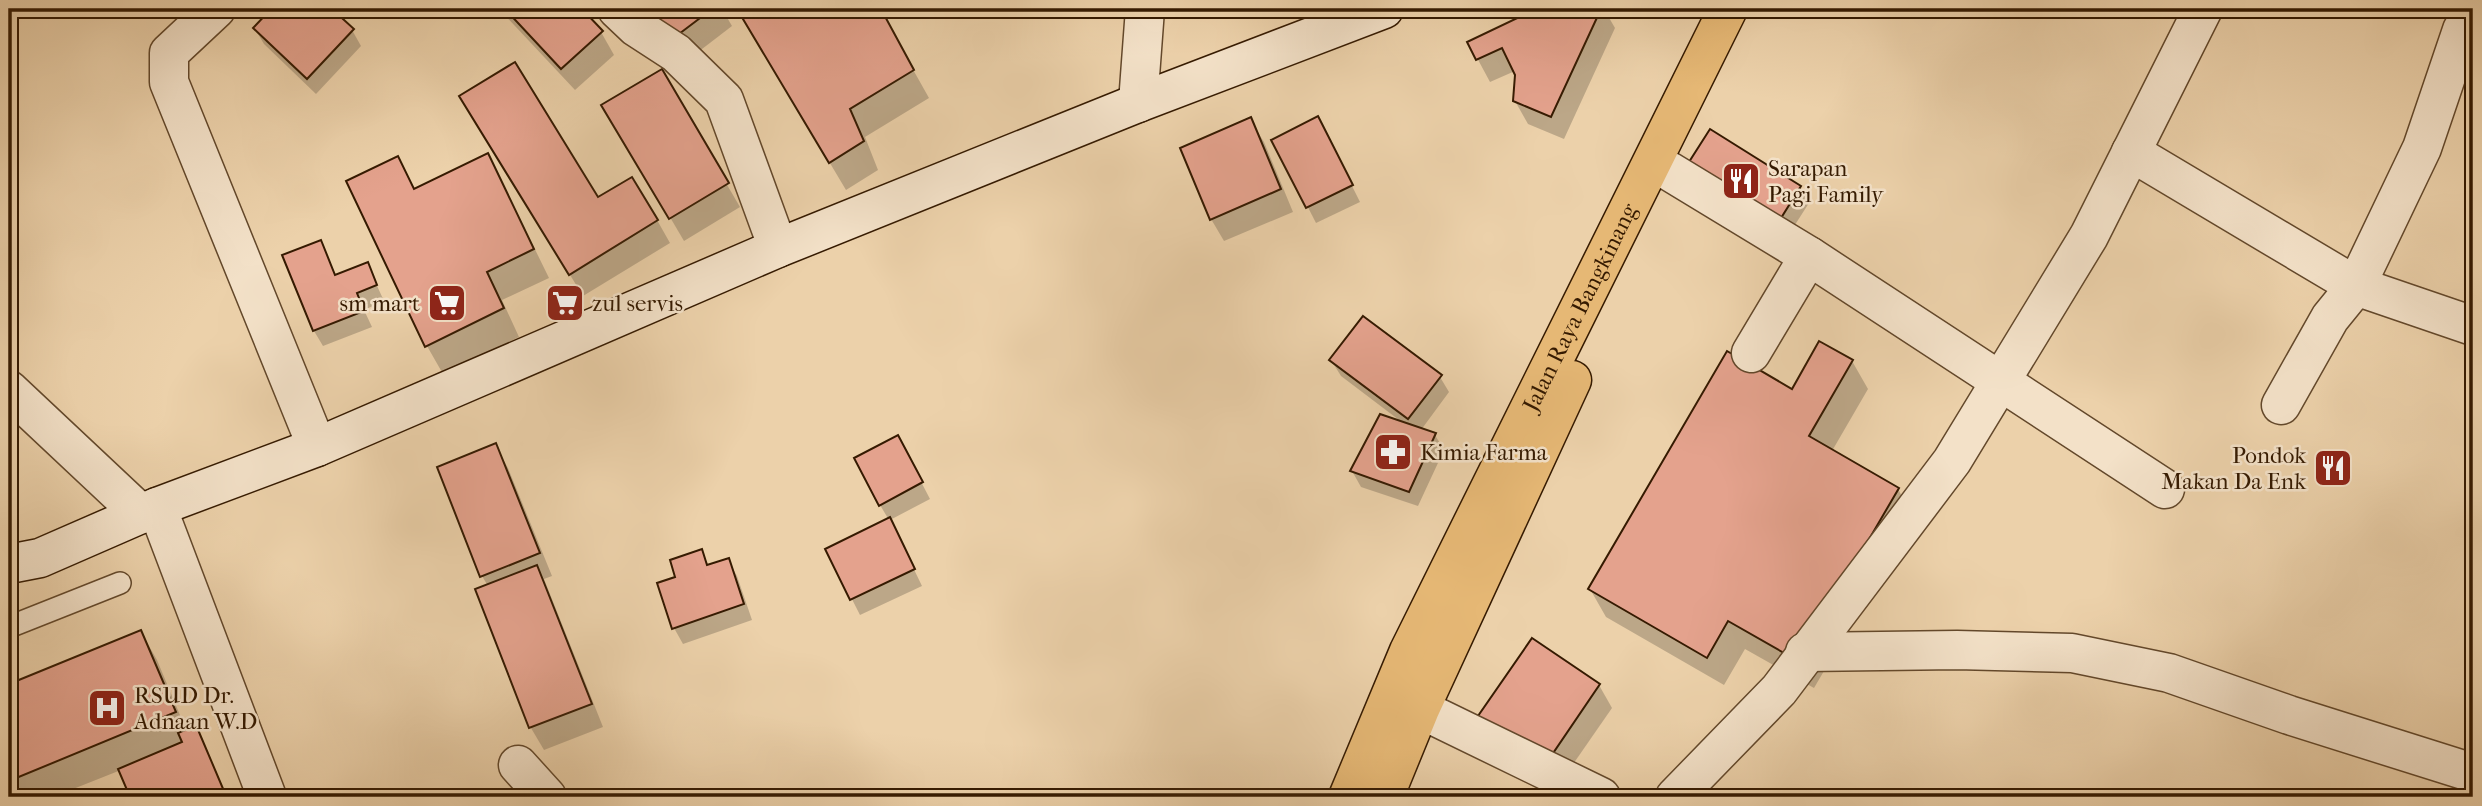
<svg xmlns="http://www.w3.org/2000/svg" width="2482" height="806" font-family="'IM FELL French Canon',serif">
	<rect width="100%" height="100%" fill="#ecd1aa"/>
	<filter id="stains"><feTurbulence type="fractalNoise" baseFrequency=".00286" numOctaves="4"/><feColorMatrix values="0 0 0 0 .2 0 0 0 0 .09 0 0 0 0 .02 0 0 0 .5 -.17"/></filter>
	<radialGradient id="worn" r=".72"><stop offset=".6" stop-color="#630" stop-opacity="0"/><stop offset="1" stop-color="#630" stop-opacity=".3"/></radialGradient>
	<g fill="#0003">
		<polygon points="274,9 330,9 352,30 361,46 316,94 264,44 255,29"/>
		<polygon points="499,9 580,9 601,32 614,55 575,90"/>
		<polygon points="642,9 722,9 732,26 689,59"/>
		<polygon points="738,9 879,9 929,98 865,137 878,170 846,190"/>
		<polygon points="1540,9 1604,9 1615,28 1564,139 1528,124 1515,101 1516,75 1515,71 1490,82 1469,43"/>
		<polygon points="661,72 740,207 684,241 604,105"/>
		<polygon points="474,119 597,200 657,220 670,243 583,296"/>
		<polygon points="1250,120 1264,142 1293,212 1224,241 1211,219"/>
		<polygon points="1326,134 1360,202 1316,223 1274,141"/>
		<polygon points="487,156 503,184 549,278 502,300 519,337 443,374 427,346 397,158 415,190"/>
		<polygon points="1800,188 1809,203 1782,245 1693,189"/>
		<polygon points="320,242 337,277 367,264 384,301 364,310 372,327 323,346 314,331 285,256"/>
		<polygon points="1331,360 1440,377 1449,392 1421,430 1435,435 1444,450 1418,506 1361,487 1352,471 1403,423 1341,376"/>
		<polygon points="1852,361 1868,389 1832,451 1898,489 1914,518 1814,688 1745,649 1724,685 1606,617 1590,589"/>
		<polygon points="495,445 508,468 552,576 544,579 603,727 544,750 531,728 477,590 488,586 482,576"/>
		<polygon points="906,453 930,499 890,520 922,586 860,615 827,550 889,520 880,505"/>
		<polygon points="701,551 709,566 728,560 737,576 752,620 683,644 674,628 677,578"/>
		<polygon points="141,632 157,660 187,732 195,728 204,743 227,797 132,797 121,770 53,797 9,797 9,686"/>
		<polygon points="1533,640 1599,685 1612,708 1560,783 1494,738"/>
	</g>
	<g fill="#e4a28d" stroke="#351a01" stroke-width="2">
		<polygon points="271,9 332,9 354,29 307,79 253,28"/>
		<polygon points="505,9 582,9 603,31 561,69"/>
		<polygon points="648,9 712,9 675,37"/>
		<polygon points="737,9 881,9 914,70 850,109 864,141 829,163"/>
		<polygon points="1536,9 1601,9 1551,117 1513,101 1515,75 1502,48 1476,60 1467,42"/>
		<polygon points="515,62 598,197 632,177 658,220 569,275 459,96"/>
		<polygon points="662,69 729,183 669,219 601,105"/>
		<polygon points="1318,116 1353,185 1306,208 1271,140"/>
		<polygon points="1251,117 1281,189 1210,220 1180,148"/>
		<polygon points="1710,129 1801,186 1773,231 1682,173"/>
		<polygon points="488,153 534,249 487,272 504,308 425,347 346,181 398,156 414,189"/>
		<polygon points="321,240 335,275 368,262 377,285 357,293 364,311 313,331 282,255"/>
		<polygon points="1363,316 1442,375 1408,419 1329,360"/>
		<polygon points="1819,341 1853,360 1809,436 1899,488 1798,661 1728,621 1707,658 1588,589 1727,351 1792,389"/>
		<polygon points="1380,414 1436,433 1409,492 1350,471"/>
		<polygon points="898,435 923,482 879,506 854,458"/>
		<polygon points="496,443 540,553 480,577 437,467"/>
		<polygon points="890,517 915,569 850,600 825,549"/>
		<polygon points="702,549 707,565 729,558 744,604 672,629 657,583 675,577 670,560"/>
		<polygon points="537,565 592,704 529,728 475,589"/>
		<polygon points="141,630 176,712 9,781 9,684"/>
		<polygon points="1532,638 1600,684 1547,762 1478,716"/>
		<polygon points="196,725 224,791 210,797 130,797 118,769 182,742 178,733"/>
	</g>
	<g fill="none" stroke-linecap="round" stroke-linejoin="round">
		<defs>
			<polyline id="lane" points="9,627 120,583"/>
			<g id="street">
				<polyline points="216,9 169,53 169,82 317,447"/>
				<polyline points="617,9 636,27 676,53 724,100 778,248"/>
				<polyline points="1138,103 1145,9"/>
				<polyline points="2131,152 2356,286 2473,326"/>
				<polyline points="1669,171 1809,256 2165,489"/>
				<polyline points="1751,353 1809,256"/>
				<polyline points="9,390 141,514"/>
				<polyline points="2281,405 2330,318 2356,286 2422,148 2462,30 2473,11"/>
				<polyline points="157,507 267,797"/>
				<polyline points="1805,652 1957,650 2072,653 2169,673 2289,715 2473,773"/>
				<polyline points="1420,709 1601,797"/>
				<polyline points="518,765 547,797"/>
				<polyline points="1675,797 1779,690 1952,461 2089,236 2203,9"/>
			</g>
			<polyline id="secondary" points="9,564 40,558 157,507 317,447 778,248 1138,103 1384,9"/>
			<g id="highway">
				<path id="s1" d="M1348,797L1409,651L1728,9"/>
				<polyline points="1384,797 1420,709 1572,380"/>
			</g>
		</defs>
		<use href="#lane" stroke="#63482b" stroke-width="24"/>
		<use href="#street" stroke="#63482b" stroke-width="41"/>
		<use href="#secondary" stroke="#351a01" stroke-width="41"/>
		<use href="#highway" stroke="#351a01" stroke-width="41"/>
		<use href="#lane" stroke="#f3e1c8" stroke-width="21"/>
		<use href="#street" stroke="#f3e1c8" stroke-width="38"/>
		<use href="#secondary" stroke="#f3e1c8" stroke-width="38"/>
		<use href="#highway" stroke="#e6b875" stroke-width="38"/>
	</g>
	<defs>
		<symbol id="restaurant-square" viewBox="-11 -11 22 22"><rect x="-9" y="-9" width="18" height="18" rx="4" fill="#8f2418" stroke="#f3e1c8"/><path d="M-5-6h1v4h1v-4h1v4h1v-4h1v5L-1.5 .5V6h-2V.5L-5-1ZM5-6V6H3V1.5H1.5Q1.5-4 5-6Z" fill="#fff"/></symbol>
		<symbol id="supermarket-square" viewBox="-11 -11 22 22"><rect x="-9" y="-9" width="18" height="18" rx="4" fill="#8f2418" stroke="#f3e1c8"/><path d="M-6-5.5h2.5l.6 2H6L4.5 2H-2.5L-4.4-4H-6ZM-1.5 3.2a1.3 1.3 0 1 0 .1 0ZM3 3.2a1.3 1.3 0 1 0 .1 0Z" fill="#fff"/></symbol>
		<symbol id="pharmacy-square" viewBox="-11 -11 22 22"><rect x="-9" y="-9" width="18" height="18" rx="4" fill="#8f2418" stroke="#f3e1c8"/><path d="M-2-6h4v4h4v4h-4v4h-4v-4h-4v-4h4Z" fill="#fff"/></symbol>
		<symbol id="hospital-square" viewBox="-11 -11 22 22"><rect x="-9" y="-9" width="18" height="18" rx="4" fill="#8f2418" stroke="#f3e1c8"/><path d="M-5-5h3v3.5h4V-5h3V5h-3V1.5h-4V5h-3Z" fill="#fff"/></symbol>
	</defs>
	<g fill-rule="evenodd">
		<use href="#restaurant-square" x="1719" y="159" width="44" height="44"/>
		<use href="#supermarket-square" x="425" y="281" width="44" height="44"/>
		<use href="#supermarket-square" x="543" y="281" width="44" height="44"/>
		<use href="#pharmacy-square" x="1371" y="430" width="44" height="44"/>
		<use href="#restaurant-square" x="2311" y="446" width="44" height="44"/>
		<use href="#hospital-square" x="85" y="686" width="44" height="44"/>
	</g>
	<g text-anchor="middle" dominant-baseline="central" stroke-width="5" stroke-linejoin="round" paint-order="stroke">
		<g font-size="23" fill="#351a01" stroke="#f3e1c8" text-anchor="start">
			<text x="1768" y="168">Sarapan<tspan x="1768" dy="26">Pagi Family</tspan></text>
			<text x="420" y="303" text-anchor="end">sm mart</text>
			<text x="592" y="303">zul servis</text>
			<text x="1420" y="452">Kimia Farma</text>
			<text x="2306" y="455" text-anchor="end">Pondok<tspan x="2306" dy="26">Makan Da Enk</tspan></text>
			<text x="134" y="695">RSUD Dr.<tspan x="134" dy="26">Adnaan W.D</tspan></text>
		</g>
		<g font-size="23" fill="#351a01" stroke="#f3e1c8">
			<text stroke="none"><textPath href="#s1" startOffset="542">Jalan Raya Bangkinang</textPath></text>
		</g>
	</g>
	<rect width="2482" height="806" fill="none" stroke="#ecd1aa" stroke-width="35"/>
	<rect x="10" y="10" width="2461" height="785" fill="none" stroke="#351a01" stroke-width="3.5"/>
	<rect x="18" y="18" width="2447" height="771" fill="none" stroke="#351a01" stroke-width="2"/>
	<rect width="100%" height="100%" filter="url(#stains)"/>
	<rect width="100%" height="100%" fill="url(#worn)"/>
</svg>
